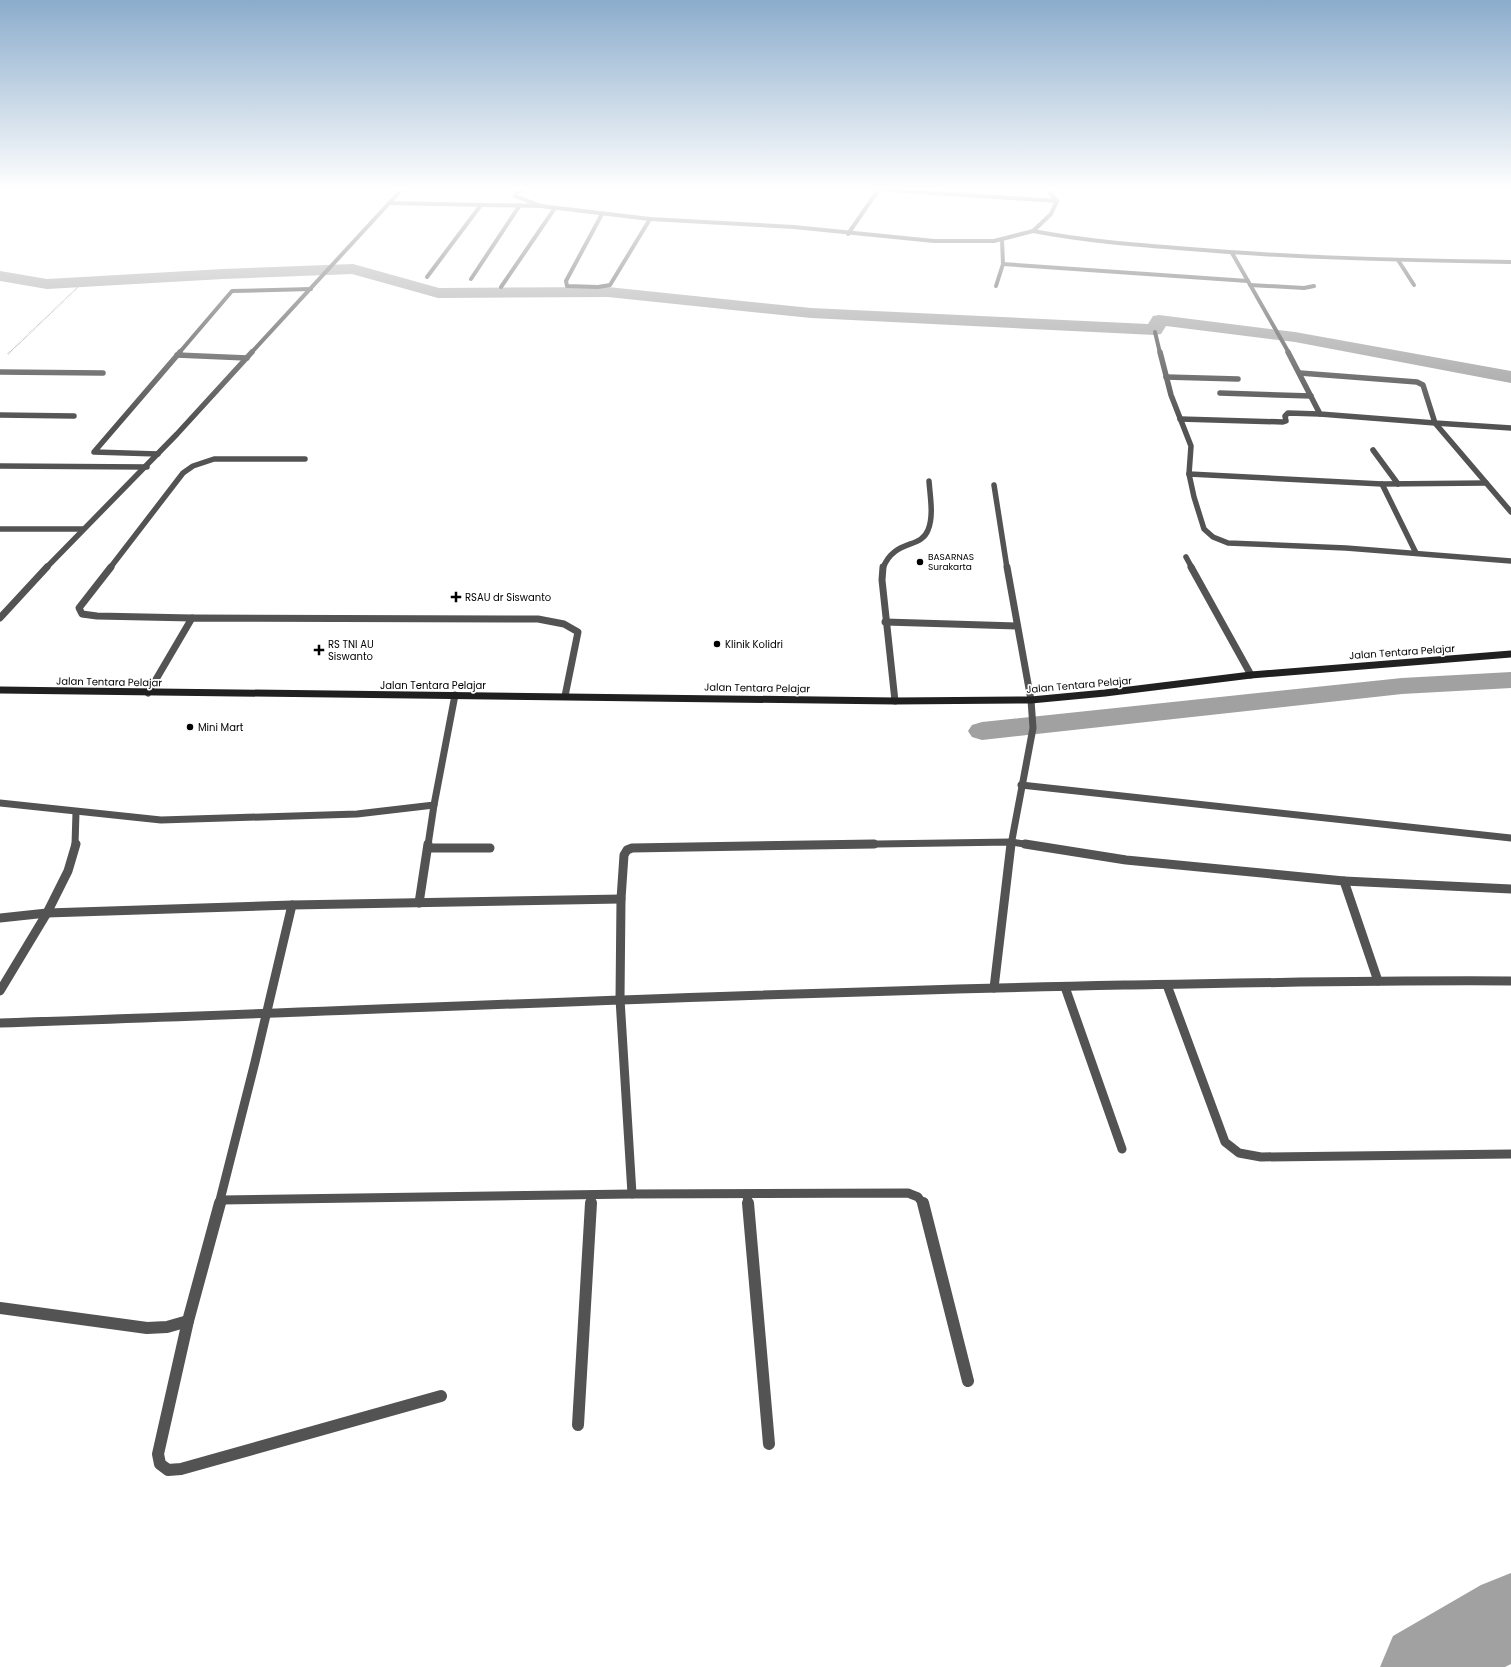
<svg xmlns="http://www.w3.org/2000/svg" width="1511" height="1667" font-family="Poppins,sans-serif">
	<rect width="100%" height="100%" fill="#fff"/>
	<g fill="none" stroke-linecap="round" stroke-linejoin="round">
		<g fill="#a1a1a1" fill-rule="evenodd">
			<polygon points="353,264 439,288 608,287 811,308 1148,324 1153,316 1159,315 1295,332 1511,371 1511,383 1295,342 1166,326 1161,334 1155,335 811,318 608,297 438,298 352,274 223,279 47,289 0,281 0,271 47,279 223,269"/>
			<polygon points="1511,672 1511,688 1402,694 982,740 972,737 968,731 972,725 982,722 1402,678"/>
		</g>
		<polygon fill="#a1a1a1" fill-rule="evenodd" points="1511,1573 1511,1664 1505,1667 1380,1667 1393,1636 1481,1585"/>
		<polyline stroke="#757575" stroke-width="1.5" stroke-dasharray="0.5 1" stroke-linecap="butt" points="8,354 78,287"/>
		<g stroke="#535353" stroke-width="5.5">
			<polyline points="994,485 1007,568"/>
			<polyline points="110,568 183,473 193,466 214,459 305,459"/>
			<path d="M883,568C894,539 921,549 928,530C934,516 930,496 929,481"/>
		</g>
		<g stroke="#535353" stroke-width="7">
			<polyline points="111,567 79,608 82,614 97,616 192,618"/>
			<polyline points="883,567 882,580 895,701"/>
			<polyline points="1007,567 1031,700"/>
			<polyline points="885,622 1017,626"/>
			<polyline points="148,693 192,618 538,619 564,624 578,632 565,696"/>
		</g>
		<g stroke="#535353" stroke-width="4">
			<polyline points="709,187 712,187"/>
			<polyline points="843,187 1057,201"/>
			<path d="M1045,187L1057,201L1051,214L1033,231C1085,241 1137,245 1190,249C1297,258 1404,260 1511,262"/>
			<polyline points="390,203 541,206 515,196 516,193 527,187"/>
			<polyline points="541,206 650,219 794,227 934,241 994,241 1033,231"/>
			<polyline points="602,214 566,281 567,286 598,287 610,285 650,219"/>
			<polyline points="848,234 879,189"/>
			<polyline points="1002,240 1003,264 1248,281"/>
			<polyline points="1232,253 1289,353"/>
			<polyline points="1398,260 1414,285"/>
			<polyline points="427,277 481,205"/>
			<polyline points="471,279 520,205"/>
			<polyline points="1250,285 1304,288 1314,286"/>
			<polyline points="996,286 1003,264"/>
			<polyline points="501,287 555,208"/>
			<polyline points="1155,332 1160,353"/>
			<polyline points="179,353 232,291 311,289"/>
			<polyline points="251,353 404,187"/>
		</g>
		<g stroke="#535353" stroke-width="5.5">
			<polyline points="1160,352 1171,395 1191,446 1189,474 1194,497 1204,529 1213,537 1228,543 1346,548 1511,561"/>
			<polyline points="1288,352 1320,414 1435,423 1511,512"/>
			<polyline points="177,355 247,358"/>
			<polyline points="0,372 103,373"/>
			<polyline points="1300,373 1417,382 1423,385 1435,423 1511,428"/>
			<polyline points="1166,377 1238,379"/>
			<polyline points="1220,393 1311,396"/>
			<polyline points="0,415 74,416"/>
			<polyline points="1180,419 1283,422 1286,421 1285,416 1288,413 1320,414"/>
			<polyline points="1373,450 1398,484"/>
			<polyline points="158,454 94,452 180,352"/>
			<polyline points="0,466 147,467"/>
			<polyline points="1189,474 1382,484 1486,483"/>
			<polyline points="1382,484 1416,553"/>
			<polyline points="0,529 83,529"/>
			<polyline points="1186,557 1192,568"/>
			<polyline points="46,568 177,434 252,352"/>
		</g>
		<g stroke="#535353" stroke-width="7">
			<polyline points="1191,567 1251,675"/>
			<polyline points="0,618 47,567"/>
			<polyline points="1021,785 1511,838"/>
			<polyline points="0,803 161,820 357,814 434,805 455,695"/>
			<polyline points="75,845 76,812"/>
			<polyline points="428,845 434,805"/>
			<polyline points="811,845 1011,842 1031,845"/>
			<polyline points="1011,845 1033,728 1031,700"/>
		</g>
		<g stroke="#535353" stroke-width="9">
			<polyline points="1025,844 1126,860 1344,881 1378,981"/>
			<polyline points="428,848 490,848"/>
			<polyline points="1344,881 1511,889"/>
			<polyline points="419,903 428,844"/>
			<polyline points="0,918 47,913 292,905 621,899"/>
			<polyline points="1167,985 1225,1142 1239,1153 1261,1157 1511,1154"/>
			<polyline points="1065,987 1122,1149"/>
			<polyline points="994,988 1011,844"/>
			<polyline points="0,991 47,913 68,871 76,844"/>
			<path d="M0,1023C375,1010 749,993 1124,985C1253,983 1382,980 1511,981"/>
			<polyline points="632,1194 620,999 621,899 624,855 627,850 632,848 874,844"/>
			<polyline points="747,1194 748,1204"/>
			<polyline points="221,1200 632,1194 908,1193 918,1197 923,1204"/>
			<polyline points="219,1204 255,1062 292,905"/>
			<polyline points="591,1204 591,1195"/>
		</g>
		<g stroke="#535353" stroke-width="12">
			<polyline points="748,1203 769,1444"/>
			<polyline points="923,1203 968,1381"/>
			<polyline points="0,1308 147,1328 167,1327 188,1321 220,1203"/>
			<polyline points="188,1321 158,1454 160,1464 168,1470 181,1469 441,1396"/>
			<polyline points="578,1425 591,1203"/>
		</g>
		<polyline stroke="#202020" stroke-width="7" points="0,690 895,701 1031,700 1105,693 1251,675 1511,654"/>
	</g>
	<linearGradient id="sky" x2="0" y2="1"><stop stop-color="#8baccc"/><stop offset="0.45" stop-color="#fff"/><stop offset="1" stop-color="#fff" stop-opacity="0"/></linearGradient>
	<rect width="1511" height="420" fill="url(#sky)"/>
	<g fill="#000" stroke="#fff" stroke-width="1.5">
		<circle cx="920" cy="562" r="4"/>
		<path d="M454 591h4v4h4v4h-4v4h-4v-4h-4v-4h4z"/>
		<circle cx="717" cy="644" r="4"/>
		<path d="M317 644h4v4h4v4h-4v4h-4v-4h-4v-4h4z"/>
		<circle cx="190" cy="727" r="4"/>
	</g>
	<g text-anchor="middle" dominant-baseline="central" stroke-width="3.5" stroke-linejoin="round" paint-order="stroke">
		<g font-size="9" fill="#000" stroke="#fff" text-anchor="start">
			<text x="928" y="557">BASARNAS<tspan x="928" dy="10">Surakarta</tspan></text>
		</g>
		<g font-size="10" fill="#000" stroke="#fff" text-anchor="start">
			<text x="465" y="597">RSAU dr Siswanto</text>
			<text x="328" y="644">RS TNI AU<tspan x="328" dy="12">Siswanto</tspan></text>
			<text x="725" y="644">Klinik Kolidri</text>
			<text x="198" y="727">Mini Mart</text>
		</g>
		<g font-size="10" fill="#000" stroke="#fff">
			<text transform="translate(1402 652) rotate(-4)">Jalan Tentara Pelajar</text>
			<text transform="translate(109 682) rotate(1)">Jalan Tentara Pelajar</text>
			<text x="433" y="685">Jalan Tentara Pelajar</text>
			<text transform="translate(1079 685) rotate(-5)">Jalan Tentara Pelajar</text>
			<text transform="translate(757 688) rotate(1)">Jalan Tentara Pelajar</text>
		</g>
	</g>
</svg>
